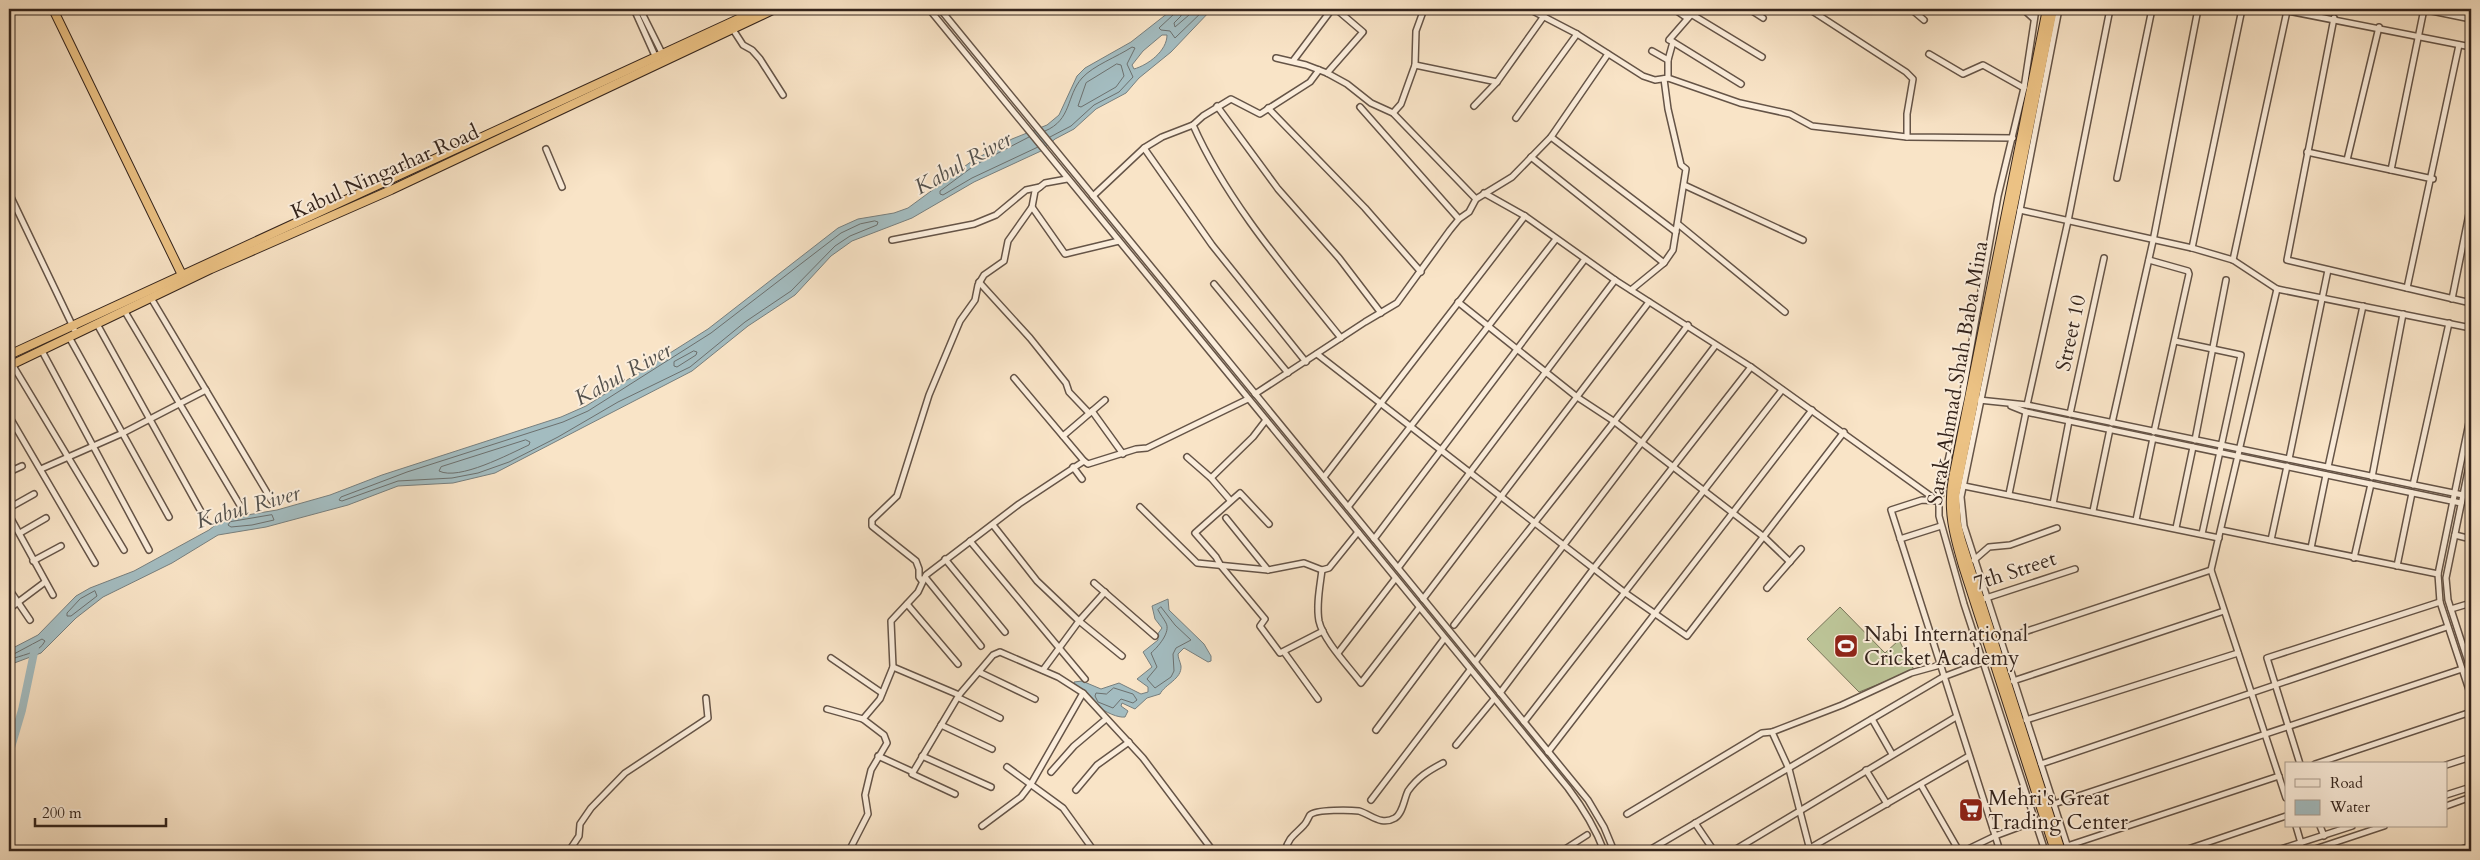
<svg xmlns="http://www.w3.org/2000/svg" width="2480" height="860" font-family="Cardo,serif">
	<rect width="100%" height="100%" fill="#f9e4c7"/>
	<filter id="stains"><feTurbulence type="fractalNoise" baseFrequency=".004" numOctaves="4"/><feColorMatrix values="0 0 0 0 .2 0 0 0 0 .09 0 0 0 0 .02 0 0 0 .5 -.17"/></filter>
	<radialGradient id="worn" r=".72"><stop offset=".6" stop-color="#630" stop-opacity="0"/><stop offset="1" stop-color="#630" stop-opacity=".3"/></radialGradient>
	<polygon fill="#bcc497" stroke="#78745a" points="1840,607 1885,653 1899,640 1914,670 1859,692 1807,639"/>
	<g fill="#a3bcc0" stroke="#777f7e" fill-rule="evenodd">
		<path d="M1173,9H1212L1171,52L1139,78L1126,93L1096,109L1074,129L1055,139L1041,151L974,182L912,218L852,241L831,256L795,295L748,326L692,371L495,473L453,483L398,486L348,505L266,527L218,535L172,563L103,597L76,618L41,653L9,665V650L38,635L76,596L90,588L134,571L209,530L223,519L277,510L330,495L382,475L561,417L586,406L708,329L838,228L858,219L894,213L908,208L972,161L1012,139L1047,125L1059,115L1077,76L1085,68L1131,42ZM1162,35H1167C1167,51 1148,65 1134,69L1132,65L1143,51Z"/>
		<path d="M1168,599L1169,610L1204,644L1211,656V661L1208,662L1184,648L1178,654C1178,658 1180,661 1181,666C1182,679 1165,684 1160,694L1147,698L1135,709L1122,703L1121,706L1128,711L1125,717C1111,719 1077,695 1074,682L1082,681L1101,689L1119,683L1141,694L1148,692V687L1137,679L1152,667L1143,652L1158,640L1157,635L1162,628L1155,619L1152,606Z"/>
	</g>
	<g fill="none" stroke-linecap="round" stroke-linejoin="round">
		<g stroke="#6c706e" stroke-width="1">
			<polyline points="1176,9 1174,14 1159,28 1161,30 1170,31 1175,38 1205,9"/>
			<polyline points="1182,9 1181,16 1174,23 1175,27 1196,9"/>
			<polygon points="1117,64 1121,65 1124,76 1116,87 1081,107 1078,106 1086,83"/>
			<path d="M1045,131C1072,120 1066,96 1082,78C1094,65 1117,57 1132,47L1135,48L1127,64L1133,77L1119,92L1094,105L1071,126L1050,137"/>
			<polyline points="1029,137 975,165 940,191 940,194 943,195 972,178 1038,147"/>
			<polygon points="875,221 878,222 877,225 850,236 835,246 791,291 745,322 690,367 618,402 558,437 509,462 478,473 452,478 398,481 342,501 339,500 341,497 407,472 563,422 588,411 711,333 841,233 860,224"/>
			<polygon points="694,351 697,352 696,355 677,367 674,366 674,362"/>
			<path d="M526,440L530,442L529,445C509,454 459,481 439,471L441,467Z"/>
			<polygon points="272,515 274,520 252,525 231,527 228,525 230,522"/>
			<polygon points="95,591 97,596 71,616 67,616 67,613 80,599"/>
			<path d="M1161,607L1175,625L1191,640L1176,648L1173,654L1174,671L1171,677L1155,688L1147,679L1157,667L1151,653C1158,647 1171,632 1166,623C1164,619 1160,614 1158,610Z"/>
			<path d="M9,655H12L42,639L45,641C39,654 20,655 9,660"/>
			<polygon points="1114,688 1133,694 1137,700 1133,703 1121,699 1113,708 1098,702 1095,696 1096,693 1106,694"/>
		</g>
		<polyline stroke="#a3bcc0" stroke-width="8" points="9,754 22,710 35,648"/>
		<defs>
			<g id="minor">
				<polyline points="634,9 656,58"/>
				<polyline points="640,9 663,55"/>
				<path d="M929,9L1568,788C1583,808 1595,827 1604,851"/>
				<polyline points="940,9 1588,800 1604,827 1614,851"/>
				<polyline points="1529,9 1577,34 1643,76 1655,80 1668,78 1740,103 1790,114 1812,126 1907,137 2013,138"/>
				<polyline points="1674,9 1687,18"/>
				<polyline points="1749,9 1763,18"/>
				<polyline points="1809,9 1906,72 1913,79 1907,114 1907,137"/>
				<polyline points="1911,9 1924,20"/>
				<polyline points="2023,9 2034,19"/>
				<polyline points="2036,9 2024,88 1998,196 1962,397 1939,502 1939,516 1964,604 2045,851"/>
				<polyline points="2059,9 2020,210 1961,497 1964,526 2069,851"/>
				<polyline points="2278,9 2471,47"/>
				<polyline points="2422,9 2471,19"/>
				<polyline points="1691,14 1762,57"/>
				<polyline points="2334,18 2287,260 2471,303"/>
				<polyline points="732,28 743,45 752,50 760,59 783,95"/>
				<polyline points="1673,42 1741,84"/>
				<polyline points="1652,51 1668,60"/>
				<polyline points="1929,54 1963,74 1983,65 2024,88"/>
				<polyline points="1276,58 1306,65 1327,73 1347,84 1371,103 1393,113 1476,199"/>
				<polyline points="1293,61 1332,9"/>
				<polyline points="1415,65 1497,82"/>
				<polyline points="1327,73 1363,32 1336,9"/>
				<polyline points="1668,78 1668,60 1673,42 1669,40 1696,9"/>
				<polyline points="1217,106 1278,189 1339,258 1381,313"/>
				<polyline points="1474,106 1497,82 1544,16"/>
				<polyline points="1360,107 1459,219"/>
				<polyline points="1268,108 1365,208 1421,272"/>
				<polyline points="1393,113 1401,104 1415,65 1416,31 1424,9"/>
				<polyline points="1516,118 1577,34"/>
				<path d="M1193,125C1227,202 1288,272 1341,338"/>
				<polyline points="1551,137 1676,232"/>
				<polyline points="1144,148 1212,245 1306,362"/>
				<polyline points="546,149 562,187"/>
				<polyline points="2307,152 2433,179"/>
				<polyline points="1531,157 1664,263"/>
				<polyline points="2347,160 2379,27"/>
				<polyline points="2391,170 2424,9"/>
				<polyline points="2117,178 2152,9"/>
				<polyline points="1684,185 1803,240"/>
				<polyline points="9,193 76,333"/>
				<polyline points="1484,193 1525,216 1615,280 1751,367 1939,502"/>
				<polyline points="1093,196 1144,148 1162,137 1193,125 1203,116 1231,99 1260,114 1310,82 1319,70"/>
				<polyline points="1032,207 1065,254 1119,241"/>
				<polyline points="2020,210 2192,248 2233,260 2277,289"/>
				<polyline points="1678,224 1785,312"/>
				<polyline points="892,240 974,224 996,215 1026,190 1040,187 1045,183 1067,179"/>
				<polyline points="2192,248 2242,9"/>
				<polyline points="2149,260 2188,271 2189,274 2154,432"/>
				<polyline points="2233,260 2287,11"/>
				<polyline points="979,282 1030,338 1066,383 1069,392 1089,413"/>
				<polyline points="1214,284 1288,373"/>
				<polyline points="2407,288 2459,45"/>
				<polyline points="1631,290 1664,263 1673,250 1686,169 1681,165 1668,109 1664,79"/>
				<polyline points="151,298 272,501"/>
				<polyline points="2452,299 2471,204"/>
				<polyline points="1458,302 1577,397 1615,422 1764,537 1790,562"/>
				<polyline points="124,310 241,507"/>
				<polyline points="97,324 204,517"/>
				<polyline points="69,337 169,517"/>
				<polyline points="2175,341 2241,355 2202,534"/>
				<polyline points="42,351 149,550"/>
				<polyline points="1317,354 1624,592 1687,636 1844,432"/>
				<polyline points="12,364 124,550"/>
				<polyline points="1014,378 1084,461"/>
				<polyline points="1255,394 1365,322 1397,303 1450,230 1459,219 1469,212 1476,199 1512,177 1551,137 1608,54"/>
				<polyline points="1979,400 2027,405 2463,495"/>
				<polyline points="2027,405 2068,221 2110,9"/>
				<polyline points="2011,406 2026,412 2461,503"/>
				<polyline points="1092,411 1123,454"/>
				<polyline points="2471,413 2438,574 2440,602 2471,696"/>
				<polyline points="2070,414 2104,258"/>
				<polyline points="9,416 95,563"/>
				<polyline points="2112,423 2153,241 2198,9"/>
				<polyline points="1063,436 1105,400"/>
				<polyline points="2195,440 2226,280"/>
				<polyline points="2471,456 2446,578 2448,600 2471,671"/>
				<polyline points="1187,457 1211,478 1230,500"/>
				<polyline points="2289,459 2328,270"/>
				<polyline points="1073,467 1082,479"/>
				<polyline points="2328,467 2363,306"/>
				<polyline points="41,469 123,433 206,390"/>
				<polyline points="9,472 22,466"/>
				<polyline points="1324,477 1525,216"/>
				<polyline points="2372,477 2403,314"/>
				<polyline points="1211,478 1253,437 1266,420"/>
				<polyline points="2413,485 2449,323"/>
				<polyline points="1964,486 2219,538"/>
				<polyline points="2009,494 2026,412"/>
				<polyline points="1936,501 1922,500 1891,510 2000,851"/>
				<polyline points="2053,504 2069,421"/>
				<polyline points="1140,507 1197,563 1268,570 1304,563 1322,570 1329,568 1358,532"/>
				<polyline points="1348,507 1556,239"/>
				<polyline points="9,508 34,494"/>
				<polyline points="2093,511 2110,429"/>
				<polyline points="9,515 53,595"/>
				<polyline points="1226,518 1268,570"/>
				<polyline points="2136,520 2153,438"/>
				<polyline points="1269,524 1240,493 1195,533 1216,557 1221,566 1265,619 1260,626 1280,653 1323,631"/>
				<polyline points="993,525 1037,581 1079,621 1122,656"/>
				<polyline points="2176,528 2193,447"/>
				<polyline points="2221,530 2438,574"/>
				<polyline points="20,533 46,518"/>
				<polyline points="2455,535 2471,539"/>
				<polyline points="1374,539 1585,259"/>
				<polyline points="1900,539 1941,526"/>
				<polyline points="2271,540 2287,466"/>
				<polyline points="970,541 1085,679"/>
				<polyline points="2311,548 2326,475"/>
				<polyline points="2354,558 2371,484"/>
				<polyline points="945,559 1005,632"/>
				<polyline points="1974,560 1989,547 2010,545 2057,528"/>
				<polyline points="33,561 61,546"/>
				<polyline points="2397,566 2412,493"/>
				<polyline points="1398,568 1615,280"/>
				<path d="M1322,570C1320,586 1316,605 1319,621C1323,640 1349,667 1361,683L1419,608"/>
				<polyline points="925,577 981,646"/>
				<polyline points="922,581 919,577 919,569 916,561 872,526 872,520 897,496 929,395 960,321 975,300 978,285 984,275 1004,261 1008,241 1032,207 1035,191 1040,187"/>
				<polyline points="1094,583 1155,636"/>
				<polyline points="1767,588 1801,549"/>
				<polyline points="9,589 30,620"/>
				<polyline points="1423,599 1649,302"/>
				<polyline points="1983,599 2075,569"/>
				<polyline points="907,604 958,664"/>
				<polyline points="9,609 45,582"/>
				<polyline points="2451,609 2471,603"/>
				<path d="M1454,625C1532,525 1612,427 1688,325"/>
				<polyline points="2000,640 2211,570"/>
				<polyline points="1284,652 1318,699"/>
				<polyline points="1338,653 1395,579"/>
				<polyline points="831,658 882,693"/>
				<polyline points="1475,662 1715,346"/>
				<polyline points="893,667 959,695"/>
				<polyline points="1043,670 1079,621 1105,592"/>
				<polyline points="979,672 1035,699"/>
				<polyline points="2013,681 2224,611"/>
				<polyline points="1500,693 1594,568 1751,367"/>
				<polyline points="959,698 1000,718"/>
				<polyline points="827,709 863,719"/>
				<polyline points="1872,719 1892,754"/>
				<polyline points="2026,720 2238,653"/>
				<polyline points="1524,722 1782,390"/>
				<polyline points="941,725 992,749"/>
				<polyline points="1376,730 1444,639"/>
				<polyline points="1772,732 1789,769 1810,850"/>
				<polyline points="1456,745 1494,699"/>
				<polyline points="1548,752 1812,410"/>
				<polyline points="878,756 913,772"/>
				<polyline points="922,756 991,787"/>
				<polyline points="2041,764 2447,627"/>
				<polyline points="2300,764 2267,658 2440,602"/>
				<polyline points="2315,764 2471,712"/>
				<polyline points="2446,765 2471,757"/>
				<polyline points="1007,767 1063,808 1094,851"/>
				<polyline points="1866,770 1887,804"/>
				<polyline points="1051,772 1074,746 1106,719"/>
				<polyline points="1921,785 1959,851"/>
				<polyline points="1076,790 1097,765 1129,742"/>
				<polyline points="955,794 912,774 959,695 993,655 1000,652 1058,677 1083,693 1143,758 1213,851"/>
				<polyline points="2446,795 2471,787"/>
				<polyline points="2286,798 2211,570 2277,289 2471,328"/>
				<polyline points="1371,800 1470,670"/>
				<polyline points="2054,804 2462,669"/>
				<polyline points="2446,806 2471,797"/>
				<polyline points="1627,814 1762,733 1772,732 1842,705 1911,673 1940,665"/>
				<polyline points="1695,823 1714,851"/>
				<polyline points="982,826 1021,797 1031,784 1083,693"/>
				<polyline points="2296,826 2301,843"/>
				<polyline points="2320,826 2324,836"/>
				<polyline points="2067,846 2279,776"/>
				<polyline points="569,851 579,836 580,824 591,808 625,773 708,718 706,698"/>
				<polyline points="849,851 868,814 865,795 871,770 887,743 884,735 863,719 880,699 893,667 891,621 918,592 926,575 1019,504 1084,461 1088,464 1136,449 1147,448 1248,399"/>
				<path d="M1285,851C1289,836 1295,835 1304,825C1307,822 1308,818 1310,815C1316,809 1351,810 1359,811C1372,815 1381,826 1395,818C1403,813 1404,799 1408,791C1418,777 1428,771 1443,763"/>
				<polyline points="1562,851 1587,835"/>
				<polyline points="1648,851 1943,677 1983,662"/>
				<polyline points="1733,851 1956,717"/>
				<polyline points="1805,851 1969,756"/>
				<polyline points="1964,851 1995,836 2035,821"/>
				<polyline points="2182,851 2286,816"/>
				<polyline points="2275,851 2352,826"/>
				<polyline points="2309,851 2384,826"/>
				<polyline points="2455,851 2471,846"/>
			</g>
			<g id="highway">
				<polyline points="53,9 183,277"/>
				<path d="M2047,9L1953,478C1947,510 1954,535 1963,566L2055,851"/>
				<polyline points="2053,9 1955,496 1957,524 1961,540 2061,851"/>
				<polyline points="9,355 760,9"/>
				<polyline points="9,366 211,269 391,190 775,9"/>
			</g>
		</defs>
		<use href="#minor" stroke="#655447" stroke-width="8"/>
		<use href="#highway" stroke="#34241c" stroke-width="10"/>
		<use href="#minor" stroke="#fbeddb" stroke-width="5"/>
		<use href="#highway" stroke="#ecc284" stroke-width="8"/>
	</g>
	<defs>
		<symbol id="stadium-square" viewBox="-11 -11 22 22"><rect x="-9" y="-9" width="18" height="18" rx="4" fill="#8f2418" stroke="#fbeddb"/><path d="M0-5a6.5 5 0 1 0 0 10a6.5 5 0 1 0 0-10ZM-3.5-1.8h7v3.6h-7Z" fill="#fff"/></symbol>
		<symbol id="supermarket-square" viewBox="-11 -11 22 22"><rect x="-9" y="-9" width="18" height="18" rx="4" fill="#8f2418" stroke="#fbeddb"/><path d="M-6-5.5h2.5l.6 2H6L4.5 2H-2.5L-4.4-4H-6ZM-1.5 3.2a1.3 1.3 0 1 0 .1 0ZM3 3.2a1.3 1.3 0 1 0 .1 0Z" fill="#fff"/></symbol>
	</defs>
	<g fill-rule="evenodd">
		<use href="#stadium-square" x="1832" y="632" width="28" height="28"/>
		<use href="#supermarket-square" x="1957" y="796" width="28" height="28"/>
	</g>
	<g text-anchor="middle" dominant-baseline="central" stroke-width="4" stroke-linejoin="round" paint-order="stroke">
		<g font-size="21" fill="#34241c" stroke="#fbeddb">
			<text transform="translate(385 172) rotate(-24)">Kabul Ningarhar Road</text>
			<text transform="translate(2071 333) rotate(-78)">Street 10</text>
			<text transform="translate(1958 373) rotate(-80)">Sarak Ahmad Shah Baba Mina</text>
			<text transform="translate(2015 571) rotate(-18)">7th Street</text>
		</g>
		<g font-size="21" fill="#34241c" stroke="#fbeddb" text-anchor="start">
			<text x="1864" y="634">Nabi International<tspan x="1864" dy="24">Cricket Academy</tspan></text>
			<text x="1988" y="798">Mehri's Great<tspan x="1988" dy="24">Trading Center</tspan></text>
		</g>
		<g font-size="22" font-style="italic" fill="#55524d" stroke="#fbeddb">
			<text transform="translate(963 163) rotate(-29)">Kabul River</text>
			<text transform="translate(623 374) rotate(-29)">Kabul River</text>
			<text transform="translate(248 507) rotate(-16)">Kabul River</text>
		</g>
	</g>
	<rect width="2480" height="860" fill="none" stroke="#f9e4c7" stroke-width="30"/>
	<rect x="10" y="10" width="2460" height="840" fill="none" stroke="#34241c" stroke-width="2.5"/>
	<rect x="15" y="15" width="2450" height="830" fill="none" stroke="#34241c"/>
	<rect x="2285" y="762" width="162" height="65" fill="#fbeddb" stroke="#ab9d8f"/>
	<rect x="2295" y="779" width="25" height="8" fill="#fbeddb" stroke="#ab9d8f"/>
	<text x="2330" y="788" font-size="15" fill="#34241c">Road</text>
	<rect x="2295" y="800" width="25" height="15" fill="#a3bcc0" stroke="#ab9d8f"/>
	<text x="2330" y="812" font-size="15" fill="#34241c">Water</text>
	<path d="M35 818v8h131v-8" fill="none" stroke="#34241c" stroke-width="2.5"/>
	<text x="42" y="818" font-size="15" fill="#34241c" stroke="#fbeddb" stroke-width="4" paint-order="stroke">200 m</text>
	<rect width="100%" height="100%" filter="url(#stains)"/>
	<rect width="100%" height="100%" fill="url(#worn)"/>
</svg>
